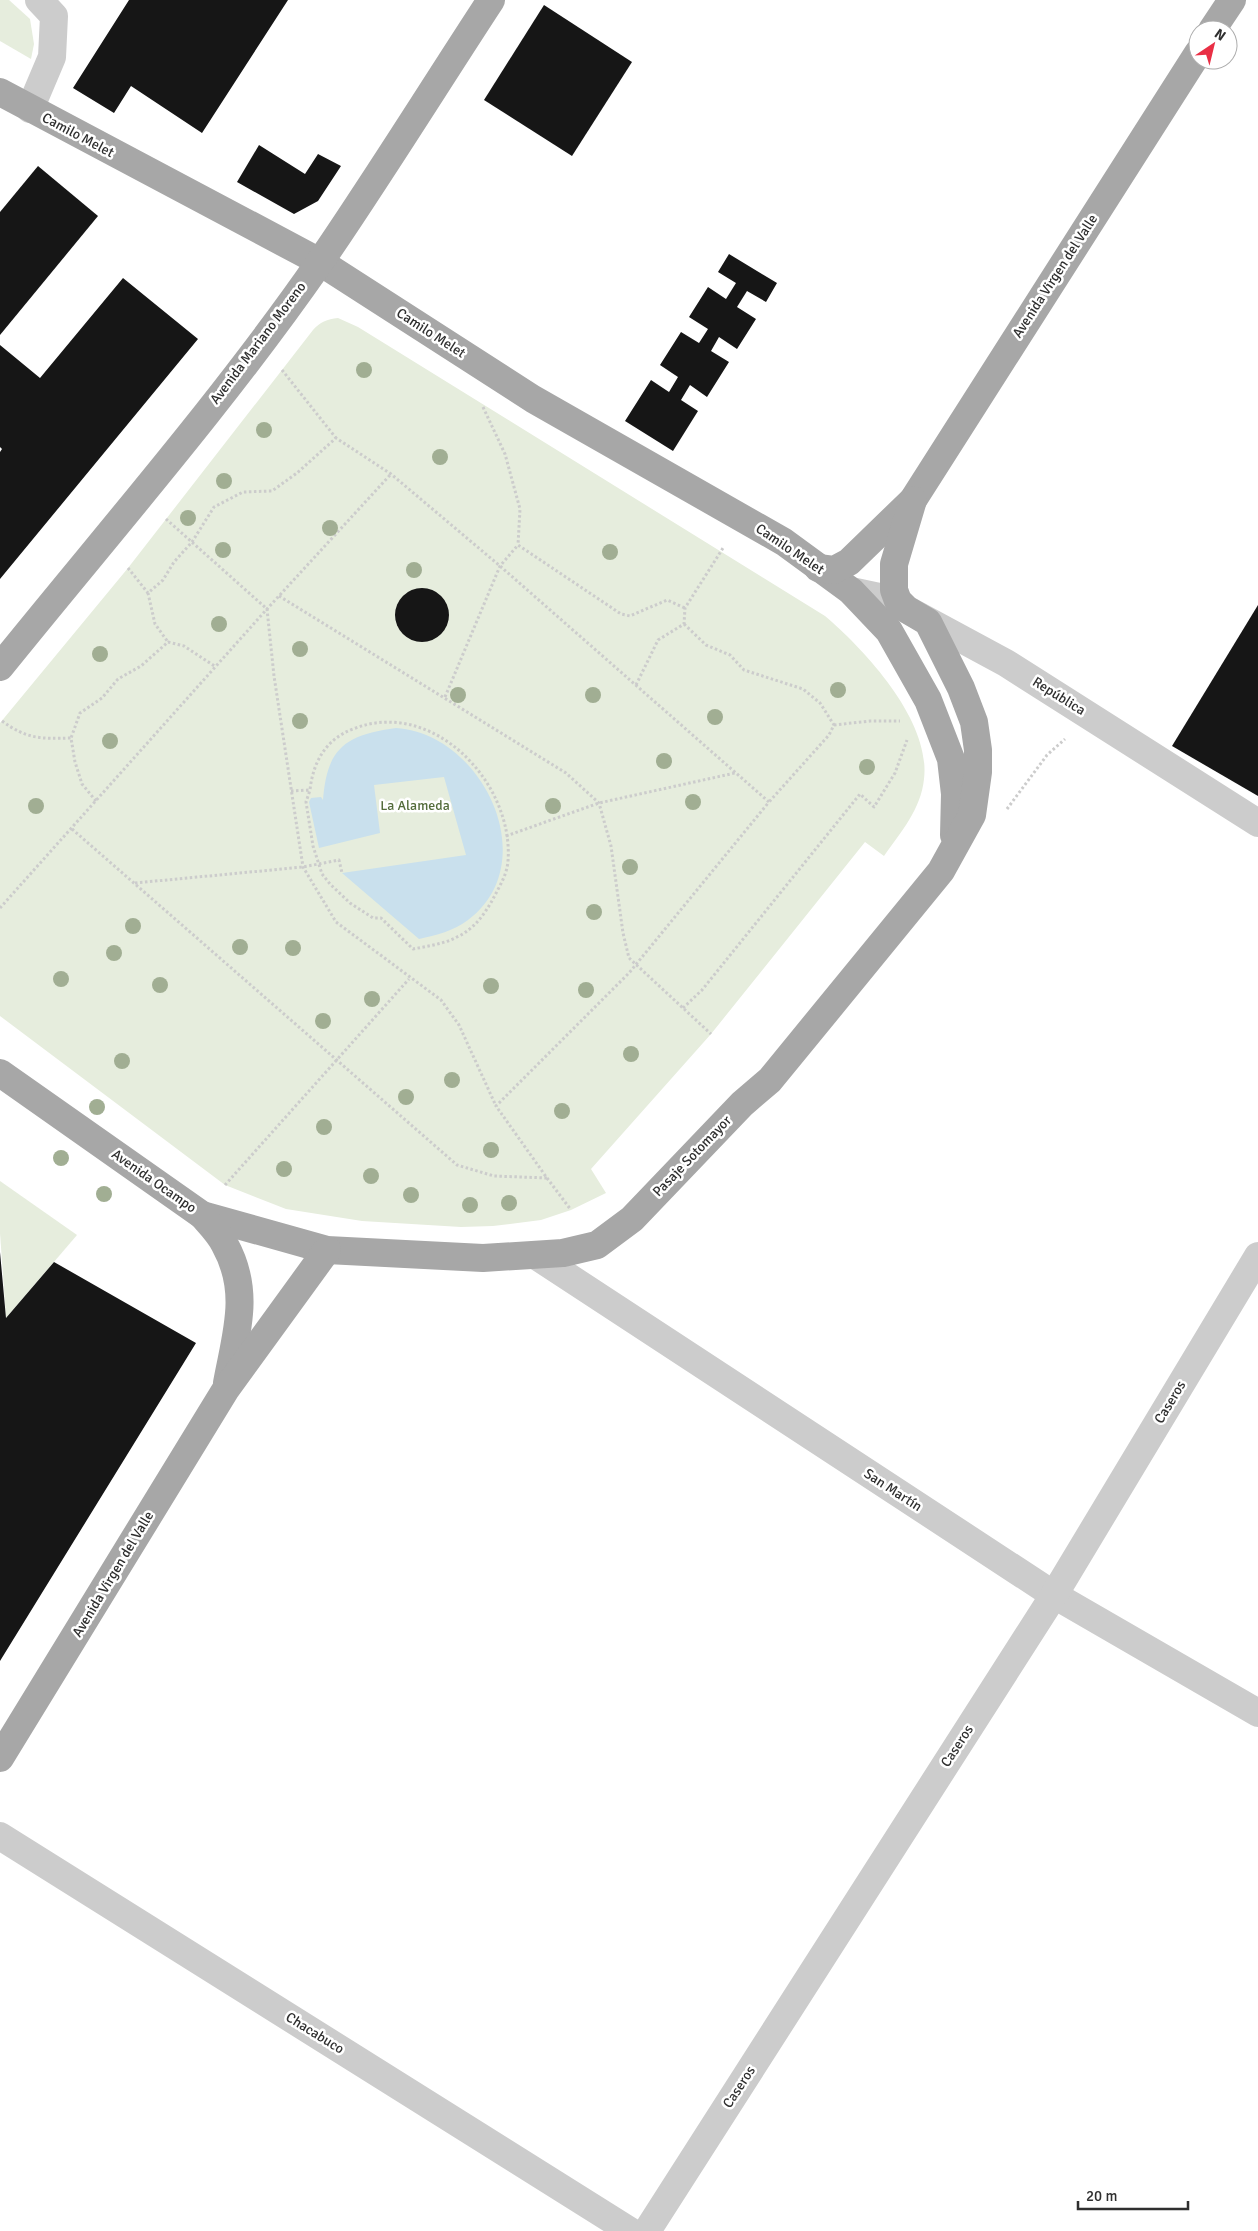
<svg xmlns="http://www.w3.org/2000/svg" width="1258" height="2231" font-family="Signika,sans-serif">
	<rect width="100%" height="100%" fill="#fff"/>
	<g fill="#e6eddd">
		<polygon points="0,0 9,0 30,19 34,44 31,59 0,41"/>
		<path d="M338,318L358,327L825,616C866,651 931,721 924,779C921,809 901,832 884,856L865,842L711,1034L591,1169L606,1193L571,1210L541,1220L493,1226L461,1227L362,1221L286,1209L225,1185L0,1016V723L128,568L313,330C320,322 327,319 338,318Z"/>
		<polygon points="0,1181 77,1235 6,1318 0,1233"/>
	</g>
	<path fill="#c9e0ed" d="M396,728C482,733 545,862 468,920C454,931 436,935 419,939L342,873L466,855L444,777L374,785L380,833L319,848L309,802L311,798L321,797L323,800C327,748 345,735 396,728Z"/>
	<g fill="#161616">
		<polygon points="129,0 288,0 202,133 131,86 114,113 73,88"/>
		<polygon points="544,5 632,62 572,156 484,100"/>
		<polygon points="259,145 305,174 318,154 341,166 318,201 294,214 237,182"/>
		<polygon points="38,166 98,216 0,335 0,212"/>
		<polygon points="729,254 777,283 766,302 747,291 737,307 756,319 737,349 719,337 711,351 729,362 707,397 690,385 681,400 698,411 673,451 625,421 651,380 669,392 678,377 660,365 681,332 699,343 708,329 689,317 708,287 726,299 736,283 718,272"/>
		<polygon points="123,278 198,339 0,579 0,452 2,449 0,447 0,345 40,378"/>
		<circle cx="422" cy="615" r="27"/>
		<polygon points="1258,605 1258,796 1172,746"/>
		<polygon points="0,1252 6,1318 54,1262 196,1343 0,1661"/>
	</g>
	<g fill="none" stroke-linecap="round" stroke-linejoin="round">
		<g stroke="#ccc" stroke-width="3" stroke-dasharray="2.5 2.5" stroke-linecap="butt">
			<polyline points="282,370 336,438"/>
			<polyline points="483,407 505,454 520,509 518,545"/>
			<polyline points="166,519 267,609 274,676 303,867 336,922 441,1000 459,1025 496,1106"/>
			<polyline points="128,568 148,593"/>
			<polyline points="279,596 566,773 599,803 611,846 623,933 629,958 711,1034"/>
			<polyline points="684,624 706,645 730,655 744,670 803,689 820,703 834,725 829,735 769,802"/>
			<polyline points="636,685 658,640 684,624 685,608 723,548"/>
			<polyline points="445,697 500,566 518,545 621,614 630,616 667,600 685,608"/>
			<path d="M2,721C27,739 40,739 71,738"/>
			<polyline points="834,725 870,721 900,721"/>
			<path d="M291,791L310,790C313,762 326,739 353,729C433,697 514,783 508,861C507,875 499,887 493,899C484,915 474,929 457,937C444,944 428,946 413,949L381,918H373L350,903L330,884L322,874L313,846L306,802L310,790"/>
			<polyline points="96,801 82,784 75,762 71,738 80,713 102,698 118,679 141,666 168,642 184,646 216,667"/>
			<polyline points="1007,809 1047,755 1065,739"/>
			<polyline points="72,829 457,1165 494,1176 547,1178 496,1106 629,973 769,802 500,566 391,474 336,438 297,473 272,491 243,492 214,507 192,542 174,562 163,580 148,593 155,624 168,642"/>
			<polyline points="506,836 599,803 735,773"/>
			<polyline points="135,883 303,867 339,860 342,873"/>
			<polyline points="0,908 267,609 391,474"/>
			<polyline points="683,1008 702,990 860,794 874,807 895,773 907,740"/>
			<polyline points="547,1178 571,1210"/>
			<polyline points="225,1185 409,979"/>
		</g>
		<g stroke="#ccc" stroke-width="28">
			<polyline points="30,109 52,57 54,16 39,0"/>
			<polyline points="851,591 898,601 906,609 1006,663 1258,823"/>
			<polyline points="535,1255 1054,1595 1258,1713"/>
			<polyline points="0,1836 630,2231"/>
			<polyline points="647,2231 1054,1595 1258,1256"/>
		</g>
		<g stroke="#a7a7a7" stroke-width="28">
			<polyline points="1212,30 1232,0"/>
			<polyline points="0,92 320,262 533,399 784,542 851,591 889,631 928,700 951,759 955,794 954,835"/>
			<polyline points="818,568 834,570 849,562 913,500 1198,53"/>
			<path d="M0,667C108,533 222,403 320,262C379,176 434,87 491,0"/>
			<polyline points="0,1073 202,1215 327,1250 483,1258 563,1253 597,1245 632,1219 742,1104 770,1080 941,871 972,815 978,772 978,750 974,722 961,688 928,622 906,609 898,601 894,590 894,564 913,500"/>
			<path d="M202,1215C210,1224 220,1234 225,1245C251,1292 236,1334 227,1383"/>
			<polyline points="0,1758 226,1389 327,1250"/>
		</g>
	</g>
	<g fill="#a1ae93">
		<circle cx="364" cy="370" r="8"/>
		<circle cx="264" cy="430" r="8"/>
		<circle cx="440" cy="457" r="8"/>
		<circle cx="224" cy="481" r="8"/>
		<circle cx="188" cy="518" r="8"/>
		<circle cx="330" cy="528" r="8"/>
		<circle cx="223" cy="550" r="8"/>
		<circle cx="610" cy="552" r="8"/>
		<circle cx="414" cy="570" r="8"/>
		<circle cx="219" cy="624" r="8"/>
		<circle cx="300" cy="649" r="8"/>
		<circle cx="100" cy="654" r="8"/>
		<circle cx="838" cy="690" r="8"/>
		<circle cx="458" cy="695" r="8"/>
		<circle cx="593" cy="695" r="8"/>
		<circle cx="715" cy="717" r="8"/>
		<circle cx="300" cy="721" r="8"/>
		<circle cx="110" cy="741" r="8"/>
		<circle cx="664" cy="761" r="8"/>
		<circle cx="867" cy="767" r="8"/>
		<circle cx="693" cy="802" r="8"/>
		<circle cx="36" cy="806" r="8"/>
		<circle cx="553" cy="806" r="8"/>
		<circle cx="630" cy="867" r="8"/>
		<circle cx="594" cy="912" r="8"/>
		<circle cx="133" cy="926" r="8"/>
		<circle cx="240" cy="947" r="8"/>
		<circle cx="293" cy="948" r="8"/>
		<circle cx="114" cy="953" r="8"/>
		<circle cx="61" cy="979" r="8"/>
		<circle cx="160" cy="985" r="8"/>
		<circle cx="491" cy="986" r="8"/>
		<circle cx="586" cy="990" r="8"/>
		<circle cx="372" cy="999" r="8"/>
		<circle cx="323" cy="1021" r="8"/>
		<circle cx="631" cy="1054" r="8"/>
		<circle cx="122" cy="1061" r="8"/>
		<circle cx="452" cy="1080" r="8"/>
		<circle cx="406" cy="1097" r="8"/>
		<circle cx="97" cy="1107" r="8"/>
		<circle cx="562" cy="1111" r="8"/>
		<circle cx="324" cy="1127" r="8"/>
		<circle cx="491" cy="1150" r="8"/>
		<circle cx="61" cy="1158" r="8"/>
		<circle cx="284" cy="1169" r="8"/>
		<circle cx="371" cy="1176" r="8"/>
		<circle cx="104" cy="1194" r="8"/>
		<circle cx="411" cy="1195" r="8"/>
		<circle cx="509" cy="1203" r="8"/>
		<circle cx="470" cy="1205" r="8"/>
	</g>
	<g text-anchor="middle" dominant-baseline="central" stroke-width="5" stroke-linejoin="round" paint-order="stroke">
		<g font-size="14" fill="#2f2f2f" stroke="#fff">
			<text transform="translate(78 135) rotate(28)">Camilo Melet</text>
			<text transform="translate(1055 276) rotate(-57)">Avenida Virgen del Valle</text>
			<text transform="translate(431 333) rotate(33)">Camilo Melet</text>
			<text transform="translate(258 343) rotate(-53)">Avenida Mariano Moreno</text>
			<text transform="translate(790 549) rotate(34)">Camilo Melet</text>
			<text transform="translate(1059 696) rotate(32)">República</text>
			<text transform="translate(692 1156) rotate(-46)">Pasaje Sotomayor</text>
			<text transform="translate(154 1181) rotate(35)">Avenida Ocampo</text>
			<text transform="translate(1170 1402) rotate(-59)">Caseros</text>
			<text transform="translate(893 1490) rotate(33)">San Martín</text>
			<text transform="translate(113 1574) rotate(-59)">Avenida Virgen del Valle</text>
			<text transform="translate(957 1746) rotate(-57)">Caseros</text>
			<text transform="translate(315 2033) rotate(32)">Chacabuco</text>
			<text transform="translate(739 2087) rotate(-57)">Caseros</text>
		</g>
		<g font-size="14" fill="#546c3b" stroke="#fff">
			<text x="415" y="805">La Alameda</text>
		</g>
	</g>
	<g transform="translate(1213 45) rotate(35)"><circle r="24" fill="#ffffff" stroke="#acacac"/>
	<path d="M0-4L9 19L0 12L-9 19Z" fill="#e92f45"/>
	<text y="-8" font-size="14" font-weight="bold" text-anchor="middle" fill="#2f2f2f">N</text>
	</g>
	<path d="M1078 2201v8h110v-8" fill="none" stroke="#2f2f2f" stroke-width="2.5"/>
	<text x="1086" y="2201" font-size="15" fill="#2f2f2f" stroke="#ffffff" stroke-width="4" paint-order="stroke">20 m</text>
</svg>
